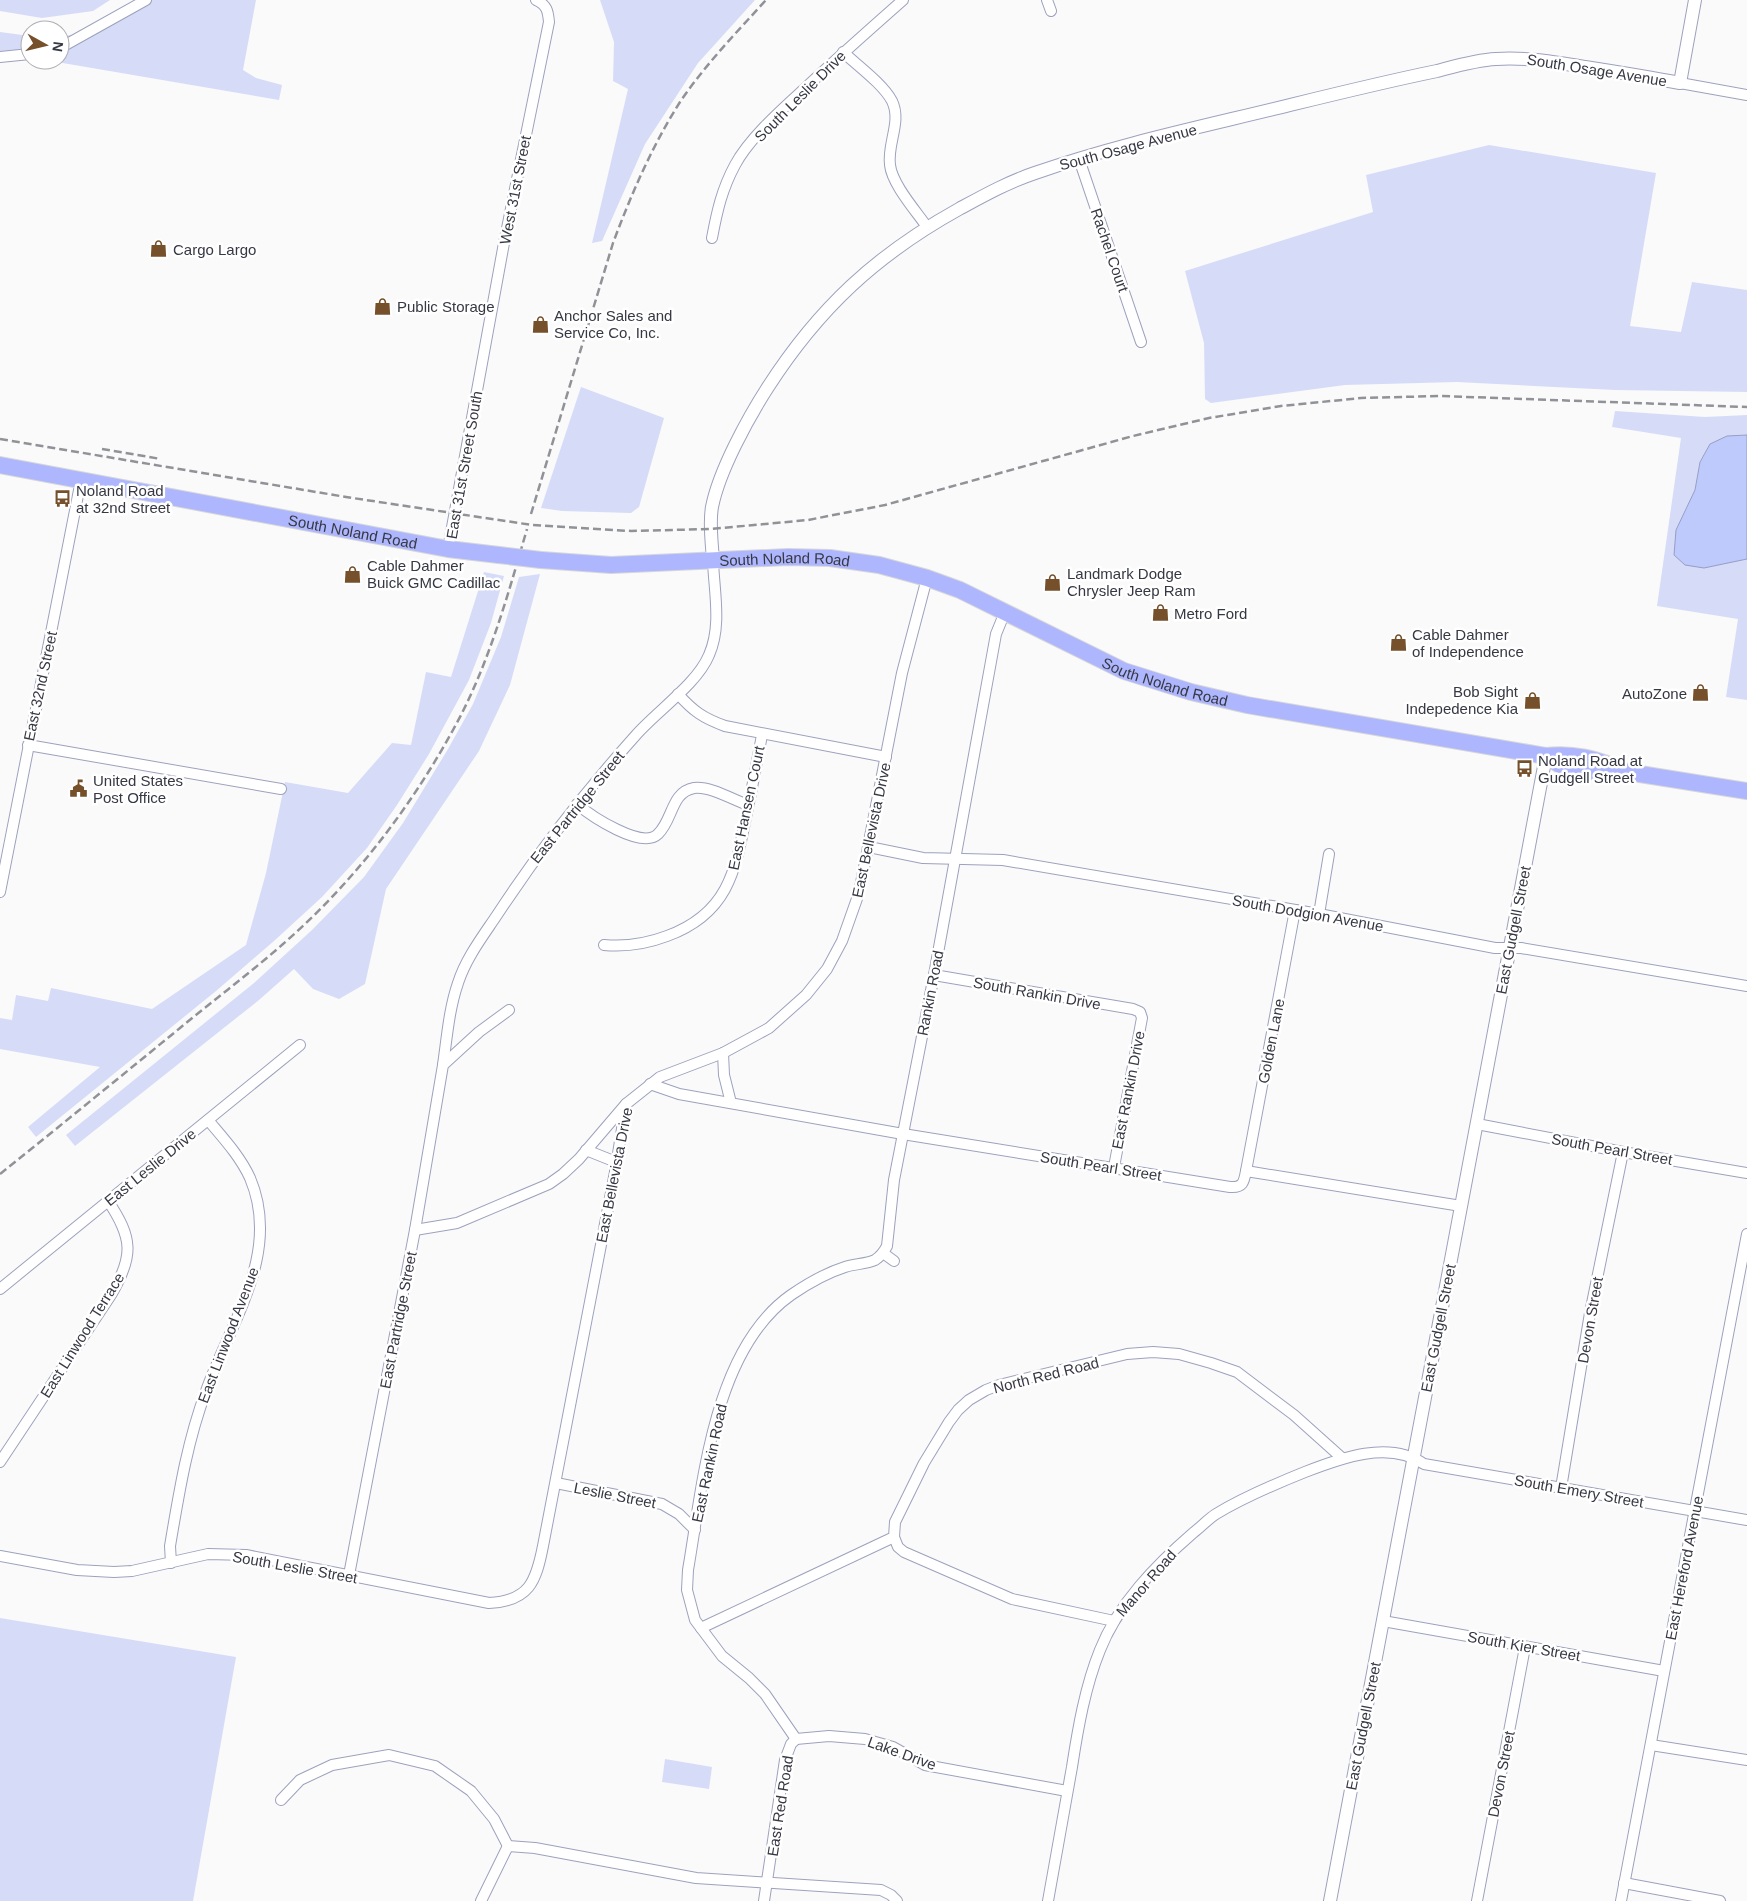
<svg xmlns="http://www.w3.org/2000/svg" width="1747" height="1901" font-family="Helvetica,sans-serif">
	<rect width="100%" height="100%" fill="#fafafa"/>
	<g fill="#d6dcf8">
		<polygon points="0,0 110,0 93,11 42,18 0,11"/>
		<path d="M139,0H256L243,70L256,78L282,85L279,100L45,60H60V36C89,36 116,15 139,0Z"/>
		<polygon points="600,0 755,0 698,63 645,144 602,241 592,243 628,89 613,81 614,42"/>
		<polygon points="0,32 30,36 30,57 0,52"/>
		<polygon points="1489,145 1656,173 1630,326 1681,332 1692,282 1747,290 1747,392 1615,390 1457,382 1345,385 1211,403 1205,399 1204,343 1185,271 1373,212 1366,175"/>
		<polygon points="581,387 664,418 639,507 631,513 562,511 541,508"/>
		<polygon points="1615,411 1705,417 1747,415 1747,435 1727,436 1710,444 1700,461 1695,490 1676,530 1742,560 1747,559 1747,700 1726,697 1738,619 1657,606 1681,438 1612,427"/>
		<polygon points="484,572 504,576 491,623 469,680 429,754 397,805 367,848 322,897 274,941 216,991 36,1137 28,1127 100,1067 0,1049 0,1018 12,1020 16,995 48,1001 51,988 152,1009 246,945 266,873 285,782 348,793 392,743 411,745 426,672 451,677"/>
		<polygon points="540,574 510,685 479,751 386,889 365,984 339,999 313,989 294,969 259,1000 75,1146 66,1135 254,983 312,930 364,877 403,823 448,749 473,704 501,637 519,577"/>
		<polygon points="0,1618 236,1657 193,1901 0,1901"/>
		<polygon points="665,1759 712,1767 709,1789 662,1782"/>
	</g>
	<polygon fill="#bec9fc" stroke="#959ec4" points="1747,435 1747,559 1704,568 1685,565 1674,555 1676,530 1695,490 1700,462 1710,444 1727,436"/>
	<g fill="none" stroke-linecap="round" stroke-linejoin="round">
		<defs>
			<g id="minor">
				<polyline points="1047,0 1051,11"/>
				<polyline points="60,48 146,0"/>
				<path d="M843,52C858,66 883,84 892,101C902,122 887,143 890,165C892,184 916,211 927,227"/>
				<polyline points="0,57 30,54"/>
				<polyline points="1680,83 1747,95"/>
				<polyline points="1079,159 1141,342"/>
				<path d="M712,238C717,211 722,189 735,165C749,139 779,112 801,92C835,60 869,30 903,0"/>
				<path d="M448,549L504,243L549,22C548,11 547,5 536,0"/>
				<path d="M678,694C693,711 703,718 725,726L886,757"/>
				<polyline points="28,745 281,789"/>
				<path d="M577,804C591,816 642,850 658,834C673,820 671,792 694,788C711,786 733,800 748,805"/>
				<polyline points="869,847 923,858 1003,860 1319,914 1495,948 1521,948 1747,986"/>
				<polyline points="0,892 81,480"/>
				<polyline points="1319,914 1329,854"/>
				<path d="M604,945C627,947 646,944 667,936C727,914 735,873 746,817C752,789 757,762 762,735"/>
				<polyline points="934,975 1133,1009 1140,1012 1142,1018 1114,1167"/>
				<polyline points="723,1053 724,1075 731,1103"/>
				<path d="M443,1065C447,1037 449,1009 458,983C466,958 483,936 497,915C539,851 585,792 636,735C657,711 697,684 709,655C722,626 714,591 713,561"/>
				<path d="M650,1084L679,1094L903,1134L1230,1187C1243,1188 1244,1182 1246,1171L1295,910"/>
				<polyline points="1477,1124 1623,1152 1747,1173"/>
				<polyline points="586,1150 616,1162"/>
				<polyline points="1246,1171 1461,1206"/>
				<polyline points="415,1230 457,1223 549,1184 563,1174 579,1159 626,1104"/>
				<polyline points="883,1253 894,1261"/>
				<polyline points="0,1289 300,1045"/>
				<path d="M0,1462L111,1295C134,1256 133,1238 108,1201"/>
				<polyline points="556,1483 662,1504 679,1514 695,1530"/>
				<polyline points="1561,1488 1590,1313 1623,1152"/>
				<polyline points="894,1537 898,1547 904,1552 1012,1599 1114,1621"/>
				<path d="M0,1556L77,1570L114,1572L132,1571L208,1554L246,1555L489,1603C529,1601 536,1582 543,1546L615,1172L626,1104L660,1077L723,1053L769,1028L806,995L827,969L842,941L859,893L902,673L927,578"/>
				<path d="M171,1563L170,1546C179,1493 187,1442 206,1391C230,1323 282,1253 250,1178C240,1156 223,1138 208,1120"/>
				<polyline points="349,1575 415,1230 443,1065 479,1032 509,1010"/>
				<polyline points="1383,1621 1664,1671"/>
				<polyline points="701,1628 894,1537 895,1522 924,1463 949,1422 958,1410 969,1400 986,1390 999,1385 1127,1354 1153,1352 1179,1354 1211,1363 1237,1372 1294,1415 1342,1458"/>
				<path d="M796,1739L765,1694L749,1678L722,1656L695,1620L687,1590L688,1570C703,1483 713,1350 791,1295C807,1284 826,1273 845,1267C854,1264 866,1264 875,1260C881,1256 884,1252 887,1246L894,1180L934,975L996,634L1005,612"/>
				<polyline points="796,1739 829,1736 865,1739 893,1747 925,1765 1067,1791"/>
				<polyline points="1651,1745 1747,1760"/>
				<polyline points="281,1800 300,1780 332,1765 389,1755 435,1766 471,1791 494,1819 508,1846"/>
				<polyline points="508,1846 535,1848 696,1878 881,1890 891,1895 897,1901"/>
				<polyline points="1624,1883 1720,1901"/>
				<polyline points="481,1901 508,1846"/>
				<polyline points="764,1901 785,1760 791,1744 796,1739"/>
				<path d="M1048,1901C1056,1856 1064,1812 1072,1767C1078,1728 1085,1687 1100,1650C1118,1604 1156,1565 1193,1533C1201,1527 1208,1519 1216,1514C1244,1497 1275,1484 1305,1472C1341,1458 1389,1440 1424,1464L1747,1520"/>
				<polyline points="1477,1901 1525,1647"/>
				<polyline points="1621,1901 1747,1234"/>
			</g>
			<g id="tertiary">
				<path d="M713,561C712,543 709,524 712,507C719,471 748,418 768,387C819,308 876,255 959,209C983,196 1008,182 1035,173C1118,144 1205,126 1290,105C1339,93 1388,81 1437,71C1456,66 1476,60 1496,59C1526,57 1555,62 1585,67C1617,72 1648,77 1680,83L1695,0"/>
				<polyline points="1330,1901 1546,756"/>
			</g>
			<g id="primary">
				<path id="s1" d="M0,465L448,549L499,555"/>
				<path id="s2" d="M541,560L611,565L788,557L830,558L879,565L927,578L960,590L1124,671L1191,692L1247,705L1546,756C1571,753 1599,758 1621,771"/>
				<polyline points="1546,756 1560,765 1596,772 1621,771 1747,791"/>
			</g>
		</defs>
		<use href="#minor" stroke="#9da2bc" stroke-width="12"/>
		<use href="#tertiary" stroke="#9da2bc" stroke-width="14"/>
		<use href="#primary" stroke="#d7d7d9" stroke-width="18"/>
		<use href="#minor" stroke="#fff" stroke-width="10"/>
		<use href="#tertiary" stroke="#fff" stroke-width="12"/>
		<use href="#primary" stroke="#aeb6fd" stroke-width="16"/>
		<g stroke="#919298" stroke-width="2.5" stroke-dasharray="8 4" stroke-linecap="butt">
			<polyline points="0,439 346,497 532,525 631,531 711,529 808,520 885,505 1133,436 1209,418 1281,406 1361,398 1441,396 1747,407"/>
			<polyline points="102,449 161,459"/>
			<path d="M531,514L613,243C631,195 652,146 680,102C705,65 736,33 766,0"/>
			<path d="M0,1174C60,1126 120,1077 180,1028C214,1000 250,973 283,944C352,884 409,810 453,730C488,667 507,598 527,529"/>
		</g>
		<defs>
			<polyline id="primary-bridge" points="499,555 541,560"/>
		</defs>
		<use href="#primary-bridge" stroke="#d7d7d9" stroke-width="18" stroke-linecap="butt"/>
		<use href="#primary-bridge" stroke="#aeb6fd" stroke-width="16"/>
	</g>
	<defs>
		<symbol id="shop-bare" viewBox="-9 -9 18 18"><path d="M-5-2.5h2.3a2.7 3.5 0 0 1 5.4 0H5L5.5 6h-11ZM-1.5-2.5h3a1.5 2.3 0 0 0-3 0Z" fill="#75502b" stroke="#fff" stroke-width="2.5" paint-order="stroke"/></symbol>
		<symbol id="bus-bare" viewBox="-9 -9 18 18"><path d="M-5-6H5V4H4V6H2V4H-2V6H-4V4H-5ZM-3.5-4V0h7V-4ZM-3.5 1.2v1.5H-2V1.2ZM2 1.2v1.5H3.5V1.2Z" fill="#75502b" stroke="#fff" stroke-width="2.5" paint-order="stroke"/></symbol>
		<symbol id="civic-bare" viewBox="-9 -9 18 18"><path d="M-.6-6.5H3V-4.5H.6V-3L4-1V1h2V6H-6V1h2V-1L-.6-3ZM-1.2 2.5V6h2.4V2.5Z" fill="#75502b" stroke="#fff" stroke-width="2.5" paint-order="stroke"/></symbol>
	</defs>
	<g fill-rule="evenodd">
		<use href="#shop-bare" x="146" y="236" width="25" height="25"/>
		<use href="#shop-bare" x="370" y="294" width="25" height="25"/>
		<use href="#shop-bare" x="528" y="312" width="25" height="25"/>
		<use href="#bus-bare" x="50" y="486" width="25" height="25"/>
		<use href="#shop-bare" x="340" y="562" width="25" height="25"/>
		<use href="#shop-bare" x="1040" y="570" width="25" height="25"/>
		<use href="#shop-bare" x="1148" y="600" width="25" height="25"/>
		<use href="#shop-bare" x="1386" y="630" width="25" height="25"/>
		<use href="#shop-bare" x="1688" y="680" width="25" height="25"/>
		<use href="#shop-bare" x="1520" y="688" width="25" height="25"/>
		<use href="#bus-bare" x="1512" y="756" width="25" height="25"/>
		<use href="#civic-bare" x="66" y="776" width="25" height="25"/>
	</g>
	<g text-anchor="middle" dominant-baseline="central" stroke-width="5" stroke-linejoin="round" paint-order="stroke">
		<g font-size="15" fill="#363843" stroke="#fff">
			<text transform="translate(1597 70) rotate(9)">South Osage Avenue</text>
			<text transform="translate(800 96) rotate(-45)">South Leslie Drive</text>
			<text transform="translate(1128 147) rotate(-15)">South Osage Avenue</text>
			<text transform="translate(515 190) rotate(-79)">West 31st Street</text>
			<text transform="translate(1110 250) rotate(71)">Rachel Court</text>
			<text transform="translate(464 465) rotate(-80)">East 31st Street South</text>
			<text stroke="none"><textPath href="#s1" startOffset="359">South Noland Road</textPath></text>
			<text stroke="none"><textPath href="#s2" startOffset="244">South Noland Road</textPath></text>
			<text stroke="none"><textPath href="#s2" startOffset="649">South Noland Road</textPath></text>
			<text transform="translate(40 686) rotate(-78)">East 32nd Street</text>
			<text transform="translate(577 807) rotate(-51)">East Partridge Street</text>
			<text transform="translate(746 808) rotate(-78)">East Hansen Court</text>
			<text transform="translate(871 830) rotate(-78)">East Bellevista Drive</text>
			<text transform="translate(1308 913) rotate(10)">South Dodgion Avenue</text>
			<text transform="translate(1513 930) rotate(-79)">East Gudgell Street</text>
			<text transform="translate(930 993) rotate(-79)">Rankin Road</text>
			<text transform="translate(1037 993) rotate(10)">South Rankin Drive</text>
			<text transform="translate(1271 1041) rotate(-79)">Golden Lane</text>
			<text transform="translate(1128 1090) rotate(-79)">East Rankin Drive</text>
			<text transform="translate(1612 1149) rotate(10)">South Pearl Street</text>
			<text transform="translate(1101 1166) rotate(9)">South Pearl Street</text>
			<text transform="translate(150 1167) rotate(-39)">East Leslie Drive</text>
			<text transform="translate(614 1175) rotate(-79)">East Bellevista Drive</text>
			<text transform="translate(398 1320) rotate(-79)">East Partridge Street</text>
			<text transform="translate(1590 1320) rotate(-80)">Devon Street</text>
			<text transform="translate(1438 1328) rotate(-79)">East Gudgell Street</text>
			<text transform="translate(82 1335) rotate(-58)">East Linwood Terrace</text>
			<text transform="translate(228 1335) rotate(-69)">East Linwood Avenue</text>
			<text transform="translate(1046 1375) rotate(-14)">North Red Road</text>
			<text transform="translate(709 1463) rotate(-78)">East Rankin Road</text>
			<text transform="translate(1579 1491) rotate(10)">South Emery Street</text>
			<text transform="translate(615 1495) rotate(11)">Leslie Street</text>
			<text transform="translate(295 1567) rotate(10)">South Leslie Street</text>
			<text transform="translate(1684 1568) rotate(-79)">East Hereford Avenue</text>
			<text transform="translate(1146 1583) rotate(-49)">Manor Road</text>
			<text transform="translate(1524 1646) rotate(10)">South Kier Street</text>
			<text transform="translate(1363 1726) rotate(-79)">East Gudgell Street</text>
			<text transform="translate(902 1753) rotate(20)">Lake Drive</text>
			<text transform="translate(1501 1774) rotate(-79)">Devon Street</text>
			<text transform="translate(780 1806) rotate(-81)">East Red Road</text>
		</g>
		<g font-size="15" fill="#363843" stroke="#fff" text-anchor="start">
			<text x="173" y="249">Cargo Largo</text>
			<text x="397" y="306">Public Storage</text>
			<text x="554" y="315">Anchor Sales and<tspan x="554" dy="17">Service Co, Inc.</tspan></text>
			<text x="76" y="490">Noland Road<tspan x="76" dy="17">at 32nd Street</tspan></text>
			<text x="367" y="565">Cable Dahmer<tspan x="367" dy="17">Buick GMC Cadillac</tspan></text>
			<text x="1067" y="573">Landmark Dodge<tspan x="1067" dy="17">Chrysler Jeep Ram</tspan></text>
			<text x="1174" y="613">Metro Ford</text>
			<text x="1412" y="634">Cable Dahmer<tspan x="1412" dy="17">of Independence</tspan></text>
			<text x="1518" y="691" text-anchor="end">Bob Sight<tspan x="1518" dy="17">Indepedence Kia</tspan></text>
			<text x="1687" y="693" text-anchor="end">AutoZone</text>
			<text x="1538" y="760">Noland Road at<tspan x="1538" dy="17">Gudgell Street</tspan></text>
			<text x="93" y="780">United States<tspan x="93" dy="17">Post Office</tspan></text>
		</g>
	</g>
	<g transform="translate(45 45) rotate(98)"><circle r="24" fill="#ffffff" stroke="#afafb4"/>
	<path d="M0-4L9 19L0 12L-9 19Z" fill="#75502b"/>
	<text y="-8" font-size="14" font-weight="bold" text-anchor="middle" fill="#363843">N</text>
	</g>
</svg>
